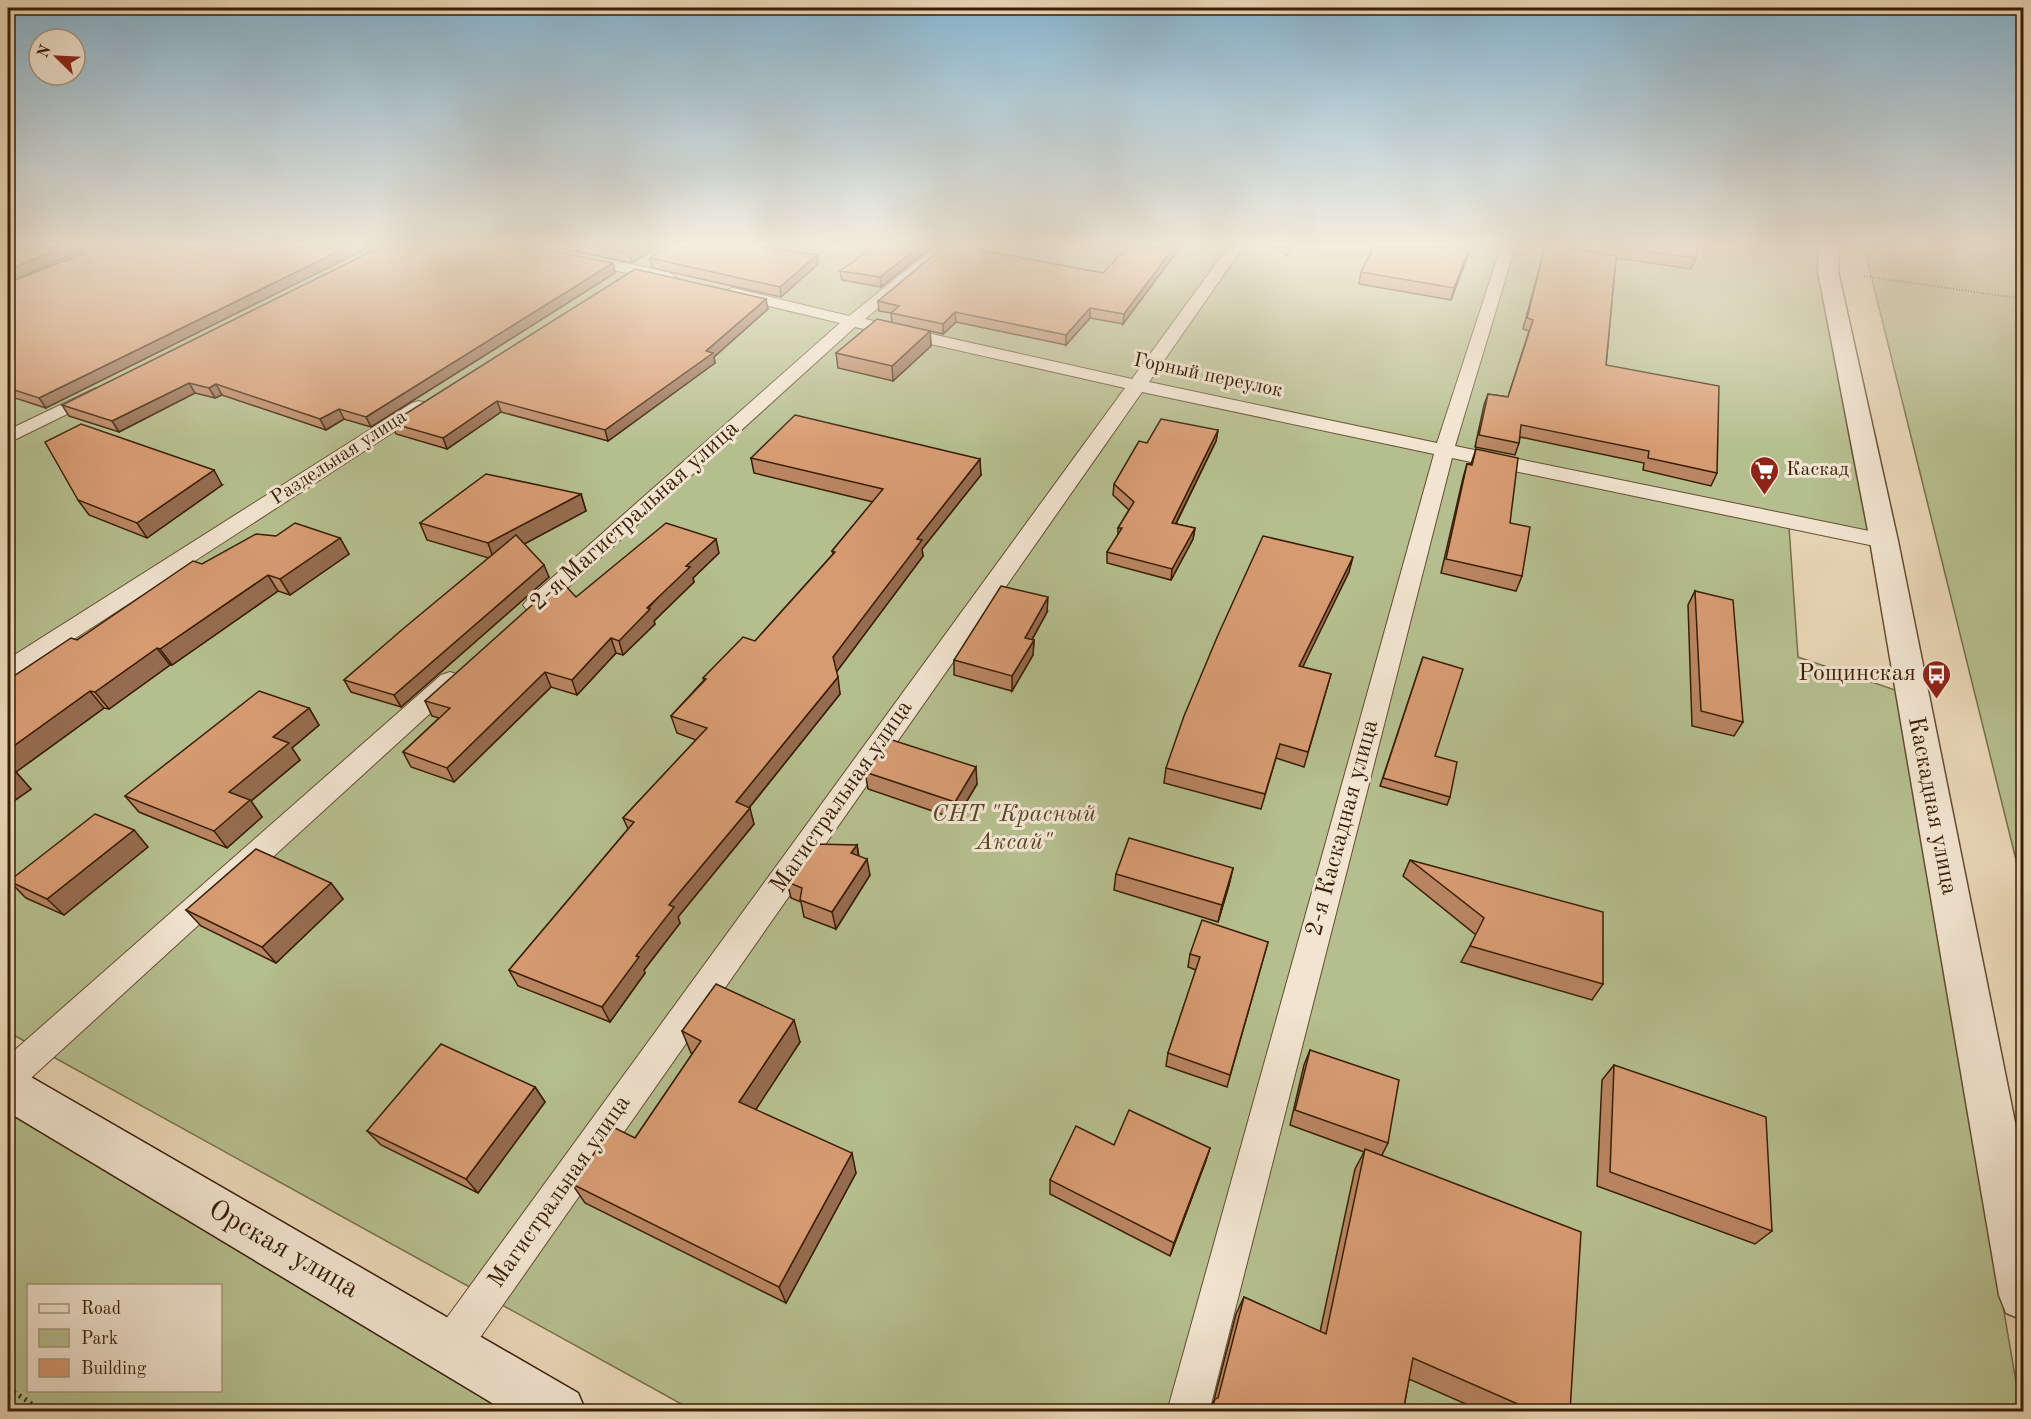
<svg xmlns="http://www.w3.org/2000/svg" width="2031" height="1419" font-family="'Old Standard TT',serif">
	<rect width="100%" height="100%" fill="#e9d6b6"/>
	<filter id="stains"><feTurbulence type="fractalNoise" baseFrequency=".00333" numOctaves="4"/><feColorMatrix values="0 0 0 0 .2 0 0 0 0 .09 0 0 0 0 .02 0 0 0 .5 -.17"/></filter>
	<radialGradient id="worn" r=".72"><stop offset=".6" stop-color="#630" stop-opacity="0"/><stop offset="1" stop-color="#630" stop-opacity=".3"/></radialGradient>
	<g fill="#b5be8e" stroke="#776e4a" stroke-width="1.5" fill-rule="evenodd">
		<polygon points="8,247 1826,247 1828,271 1884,541 1789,527 1798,657 1898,691 2021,1411 694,1411 8,1032"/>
		<polygon points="1864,247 2023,247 2023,888"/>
		<path d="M8,1104L511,1411H8ZM28,1286H220V1390H28Z"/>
	</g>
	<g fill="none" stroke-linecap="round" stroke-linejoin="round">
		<defs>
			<g id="service">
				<polygon points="518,247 546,247 668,272 676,277 668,282 525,251"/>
				<polygon points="935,247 951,247 865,319 1132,379 1228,247 1243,247 1149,382 1437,443 1501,247 1515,247 1455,446 1884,534 1892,536 1895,541 1892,546 1884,548 1452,458 1209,1412 1167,1412 1434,454 1142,392 463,1362 449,1368 435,1362 429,1348 435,1334 1125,388 855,327 543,610 535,612 527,610 523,605 527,600 840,323 727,296 725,293 727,290 733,288 849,316"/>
				<polygon points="96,388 102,389 105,393 102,397 8,443 8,430"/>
				<polygon points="419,401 426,403 428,407 426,411 17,676 8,678 8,659 412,403"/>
				<polygon points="450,672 459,675 462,681 459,687 20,1088 8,1093 8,1056 441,675"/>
			</g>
			<polygon id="tertiary" points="1819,247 1839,247 1838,271 1898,541 2024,1167 2024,1320 2006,1313 1999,1295 1870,541 1818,271"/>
			<polygon id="secondary" points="8,1067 24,1073 578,1393 586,1412 507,1412 8,1112"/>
		</defs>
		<use href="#service" stroke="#654c31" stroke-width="2"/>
		<use href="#tertiary" stroke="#654c31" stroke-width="3"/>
		<use href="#secondary" stroke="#391e05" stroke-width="3"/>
		<polyline stroke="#391e05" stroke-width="2" stroke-dasharray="1 2" stroke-linecap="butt" points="1864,276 2024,299"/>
		<polyline stroke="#391e05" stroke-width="5" stroke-dasharray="2 4.5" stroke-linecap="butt" points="8,1389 28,1401 40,1412"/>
		<use href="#service" fill="#f1e4d0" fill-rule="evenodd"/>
		<use href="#tertiary" fill="#f1e4d0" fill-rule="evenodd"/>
		<use href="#secondary" fill="#f1e4d0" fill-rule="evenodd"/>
	</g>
	<g fill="#b98562" stroke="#391e05" stroke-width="1.5">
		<polygon points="557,247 657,247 632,263"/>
		<polygon points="931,247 881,287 842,280 840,271"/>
		<polygon points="1180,247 1123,324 1090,318 1066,345 956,322 943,334 930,331 931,346 893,381 838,368 836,353 892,323 891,313 879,311 878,301 984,251 1103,273"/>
		<polygon points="1273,247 1294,247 1286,256"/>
		<polygon points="1371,247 1471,247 1451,300 1359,284 1361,272 1370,254"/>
		<polygon points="1545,247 1601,254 1603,247 1697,247 1696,258 1691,269 1616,258 1606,365 1717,473 1711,486 1643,470 1644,463 1520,437 1519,443 1515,455 1475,447 1484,405 1488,394 1508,397 1529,331 1523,329"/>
		<polygon points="650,258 818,264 781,297 652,268"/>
		<polygon points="613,263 615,273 371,427 344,419 326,430 222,395 215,398 195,393 119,432 69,416 62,405"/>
		<polygon points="8,283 46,408 9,396 8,397"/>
		<polygon points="768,309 714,357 715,363 608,441 501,412 447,449 396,434 391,423"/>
		<polygon points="1218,430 1216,441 1176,524 1195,528 1193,539 1171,580 1107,563 1107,552 1118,535 1118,528 1129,510 1113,495 1114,484 1147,443"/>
		<polygon points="1476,449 1510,523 1522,576 1516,591 1441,573 1463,478 1467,464 1471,464"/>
		<polygon points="751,458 981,475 922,549 923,556 836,672 840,694 749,808 754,824 678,917 680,923 644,970 645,973 610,1022 518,986 509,970 628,829 623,818 696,740 677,733 671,716 704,680 703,678 755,641 833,554 832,551 873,502 754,473"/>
		<polygon points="222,485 147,538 89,515 78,500"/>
		<polygon points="581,494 586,511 524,544 549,577 401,707 351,692 344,680 489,558 427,540 420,523"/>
		<polygon points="276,536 340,538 349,554 290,595 278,591 172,665 170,665 109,709 104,708 16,772 31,789 8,805 8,680 77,640 202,564"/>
		<polygon points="719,553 693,578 694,582 654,621 655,624 623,655 616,653 577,695 551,687 454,782 411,767 403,752 439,718 432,716 425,701 576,597"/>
		<polygon points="1349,572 1302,667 1331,674 1304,767 1276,758 1261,809 1164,783 1166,768"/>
		<polygon points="1695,591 1743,722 1734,736 1692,726 1688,605"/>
		<polygon points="1047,612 1032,640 1034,640 1033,655 1012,691 954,675 954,660"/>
		<polygon points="1423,657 1435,756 1450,797 1447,805 1380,786"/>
		<polygon points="309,708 319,725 292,748 300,760 251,801 262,817 227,848 139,812 125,796"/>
		<polygon points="865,772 977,784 956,819 868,789"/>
		<polygon points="857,845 859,856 870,875 836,929 804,917 801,902 791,898 787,882"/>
		<polygon points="148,847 64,915 26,898 9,881"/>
		<polygon points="1410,860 1603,984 1592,1000 1461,962 1476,935 1403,876"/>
		<polygon points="1233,868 1229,885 1218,922 1114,890 1116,874"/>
		<polygon points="331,883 343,899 276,963 201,926 186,910"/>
		<polygon points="1268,942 1227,1087 1166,1066 1168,1053 1196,970 1188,967 1190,954"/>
		<polygon points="682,1031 800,1042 755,1110 856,1173 786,1303 585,1203 572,1184 635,1138 693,1053 691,1053"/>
		<polygon points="1310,1050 1388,1143 1382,1155 1570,1412 1484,1412 1409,1379 1403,1412 1209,1412 1214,1400 1236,1314 1244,1297 1320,1332 1355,1169 1364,1152 1290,1125 1304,1065"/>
		<polygon points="1614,1065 1772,1231 1755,1244 1597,1186 1602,1080"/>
		<polygon points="535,1087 545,1102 478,1193 381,1145 367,1131"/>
		<polygon points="1114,1145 1210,1148 1205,1163 1170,1256 1050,1194 1050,1180"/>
	</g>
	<g fill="#966c50" stroke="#391e05" stroke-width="1.5">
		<polygon points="63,247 91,247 8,282 8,270"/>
		<polygon points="347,247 370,247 46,408 39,398"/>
		<polygon points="639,247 657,247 632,263 629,253"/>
		<polygon points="919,247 931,247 881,287 880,277"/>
		<polygon points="978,247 989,247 976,259 975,249"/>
		<polygon points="1174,247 1180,247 1123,324 1124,314"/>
		<polygon points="1289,247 1294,247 1286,256 1287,249"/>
		<polygon points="1470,247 1471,247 1451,300 1454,288"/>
		<polygon points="817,255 818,264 781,297 780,287"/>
		<polygon points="613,263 615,273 371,427 366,417"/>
		<polygon points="766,299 768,309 714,357 715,363 608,441 605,430 706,351"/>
		<polygon points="1090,308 1090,318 1066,345 1066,335"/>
		<polygon points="955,312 956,322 943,334 943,324"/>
		<polygon points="930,331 931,346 893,381 892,366"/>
		<polygon points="189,383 195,393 119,432 112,421"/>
		<polygon points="216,384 222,395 215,398 209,388"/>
		<polygon points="497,401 501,412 447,449 443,438"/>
		<polygon points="339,409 344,419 326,430 320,419"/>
		<polygon points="1218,430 1216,441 1171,533 1172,523"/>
		<polygon points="980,459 981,475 922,549 923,556 835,674 833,657 917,539"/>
		<polygon points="214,470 222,485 147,538 137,523"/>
		<polygon points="581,494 586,511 494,560 488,543"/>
		<polygon points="1195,528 1193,539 1171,580 1172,569"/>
		<polygon points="340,538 349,554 290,595 280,579"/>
		<polygon points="716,539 719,553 693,578 694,582 654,621 655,624 623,655 619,641 686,566"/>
		<polygon points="1353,557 1349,572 1296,681 1299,666"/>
		<polygon points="544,565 549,577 401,707 394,695"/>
		<polygon points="268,575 278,591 172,665 160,649"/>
		<polygon points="1048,597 1047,612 1025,652 1025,638"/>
		<polygon points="611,638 616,653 577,695 572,680"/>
		<polygon points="1034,640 1033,655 1012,691 1012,676"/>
		<polygon points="157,648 170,665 109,709 95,692"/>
		<polygon points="545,672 551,687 454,782 447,768"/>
		<polygon points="838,677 840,694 740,819 736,802"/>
		<polygon points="90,691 104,708 16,772 31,789 8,805 8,750"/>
		<polygon points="309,708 319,725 292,748 300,760 251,801 262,817 227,848 214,831 229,792 273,737"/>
		<polygon points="976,767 977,784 956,819 955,802"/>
		<polygon points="750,808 754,824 678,917 680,923 644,970 645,973 610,1022 602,1007 669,905"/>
		<polygon points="134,830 148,847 64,915 47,899"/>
		<polygon points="857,845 859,861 851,853"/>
		<polygon points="867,859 870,875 836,929 832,912"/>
		<polygon points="1233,868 1229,885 1218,922 1222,905"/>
		<polygon points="331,883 343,899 276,963 262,947"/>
		<polygon points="794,1020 800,1042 747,1123 739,1102"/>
		<polygon points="535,1087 545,1102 478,1193 466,1179"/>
		<polygon points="1210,1148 1205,1163 1170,1256 1174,1243"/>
		<polygon points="852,1153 856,1173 786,1303 779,1287"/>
	</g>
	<g fill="#d79b72" stroke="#391e05" stroke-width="1.5">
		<polygon points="8,247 63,247 8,270"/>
		<polygon points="100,247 347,247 39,398 8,388 8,283"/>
		<polygon points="380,247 536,247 613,263 366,417 339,409 320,419 216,384 209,388 189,383 112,421 62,405"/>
		<polygon points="599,247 639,247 629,253"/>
		<polygon points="667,247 768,247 817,255 780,287 650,258"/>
		<polygon points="873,247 919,247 880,277 840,271"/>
		<polygon points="943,247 978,247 975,249 1103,273 1127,247 1174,247 1124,314 1090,308 1066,335 955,312 943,324 891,313 899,306 878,301"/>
		<polygon points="1374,247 1470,247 1454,288 1361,272"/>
		<polygon points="1545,247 1562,247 1616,256 1606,365 1719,386 1717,473 1648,458 1649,451 1521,425 1519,443 1479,435 1488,394 1508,397 1533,320 1527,318"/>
		<polygon points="1614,247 1697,247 1696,258"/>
		<polygon points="635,269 766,299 706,351 713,353 605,430 497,401 443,438 391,423"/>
		<polygon points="877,319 930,331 892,366 836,353"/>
		<polygon points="795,415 980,459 917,539 922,540 833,657 838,677 736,802 750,808 669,905 674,907 636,956 639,957 602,1007 509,970 634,822 623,818 707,728 671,716 706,679 703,678 743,637 755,641 835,552 832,551 883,489 751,458"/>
		<polygon points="1161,419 1218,430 1172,523 1195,528 1172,569 1107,552 1122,528 1118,528 1134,502 1114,484 1139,441 1147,443"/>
		<polygon points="81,424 214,470 137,523 78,500 45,442"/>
		<polygon points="1476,449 1518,458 1510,523 1530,527 1522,576 1446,559 1467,464 1472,465"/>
		<polygon points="486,474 581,494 488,543 420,523"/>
		<polygon points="295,523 340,538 280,579 268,575 160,649 157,648 95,692 90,691 8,750 8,680 71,638 77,640 193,561 202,564 256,534 276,536"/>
		<polygon points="666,523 716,539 686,566 690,567 647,608 650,609 619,641 611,638 572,680 545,672 447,768 403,752 450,708 425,701 560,580 576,597"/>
		<polygon points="516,535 544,565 394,695 344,680 404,628"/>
		<polygon points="1263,536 1353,557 1299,666 1331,674 1308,752 1280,744 1265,794 1166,768 1184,716 1218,635"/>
		<polygon points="1001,586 1048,597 1025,638 1034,640 1012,676 954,660"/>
		<polygon points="1695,591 1733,600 1743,722 1701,711"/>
		<polygon points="1423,657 1463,669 1435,756 1457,762 1450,797 1383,778"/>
		<polygon points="259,691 309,708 273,737 289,743 229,792 250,800 214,831 125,796"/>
		<polygon points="889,739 976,767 955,802 865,772"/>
		<polygon points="8,768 15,772 8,777"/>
		<polygon points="95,814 134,830 47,899 9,881"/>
		<polygon points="1129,838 1233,868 1222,905 1116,874"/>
		<polygon points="814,844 857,845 851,853 867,859 832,912 800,900 802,888 787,882"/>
		<polygon points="256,849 331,883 262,947 186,910"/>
		<polygon points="1410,860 1603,912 1603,984 1470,946 1484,918"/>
		<polygon points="1202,920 1268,942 1230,1075 1168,1053 1200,957 1190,954"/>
		<polygon points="716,984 794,1020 739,1102 852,1153 779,1287 572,1184 613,1127 635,1138 701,1041 682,1031"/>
		<polygon points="441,1044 535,1087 466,1179 367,1131"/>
		<polygon points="1310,1050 1399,1080 1388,1143 1295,1110"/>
		<polygon points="1614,1065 1766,1117 1772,1231 1610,1172"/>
		<polygon points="1129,1110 1210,1148 1174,1243 1050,1180 1076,1126 1114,1145"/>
		<polygon points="1365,1149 1581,1232 1570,1412 1536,1412 1413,1358 1403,1412 1211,1412 1215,1399 1218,1398 1244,1297 1326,1334"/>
	</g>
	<linearGradient id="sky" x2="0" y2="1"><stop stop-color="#87b6d2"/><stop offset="0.55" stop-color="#f5edde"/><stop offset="1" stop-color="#f5edde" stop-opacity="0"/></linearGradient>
	<rect width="2031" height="446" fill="url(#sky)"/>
	<defs>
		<symbol id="supermarket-pin" viewBox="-11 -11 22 30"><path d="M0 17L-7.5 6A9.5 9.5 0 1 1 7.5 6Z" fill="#8f2418" stroke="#f1e4d0"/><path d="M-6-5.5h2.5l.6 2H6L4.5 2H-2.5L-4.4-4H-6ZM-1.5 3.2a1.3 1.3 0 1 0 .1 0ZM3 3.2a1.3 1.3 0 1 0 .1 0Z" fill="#fff"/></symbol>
		<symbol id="bus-pin" viewBox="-11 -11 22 30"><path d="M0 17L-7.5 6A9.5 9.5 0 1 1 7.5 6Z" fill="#8f2418" stroke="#f1e4d0"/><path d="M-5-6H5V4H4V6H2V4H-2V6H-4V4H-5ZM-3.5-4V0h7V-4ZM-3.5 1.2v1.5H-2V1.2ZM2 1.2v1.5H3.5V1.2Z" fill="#fff"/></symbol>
	</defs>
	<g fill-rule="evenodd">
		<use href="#supermarket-pin" x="1748" y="454" width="33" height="45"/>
		<use href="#bus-pin" x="1920" y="658" width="33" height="45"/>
	</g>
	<g text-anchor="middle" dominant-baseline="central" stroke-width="6" stroke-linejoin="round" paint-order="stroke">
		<g font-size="20" fill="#391e05" stroke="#f1e4d0">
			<text transform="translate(1208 376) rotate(12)">Горный переулок</text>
			<text transform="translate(339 458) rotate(-33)">Раздельная улица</text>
		</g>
		<g font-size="20" fill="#391e05" stroke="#f1e4d0" text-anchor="start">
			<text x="1786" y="470">Каскад</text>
		</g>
		<g font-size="24" fill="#391e05" stroke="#f1e4d0">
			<text transform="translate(635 516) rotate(-42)">2-я Магистральная улица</text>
			<text transform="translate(842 797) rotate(-55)">Магистральная улица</text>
			<text transform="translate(1932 806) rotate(79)">Каскадная улица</text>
			<text transform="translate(1343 828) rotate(-75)">2-я Каскадная улица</text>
			<text transform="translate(560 1192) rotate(-55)">Магистральная улица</text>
		</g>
		<g font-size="24" fill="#391e05" stroke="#f1e4d0" text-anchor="end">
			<text x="1916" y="674">Рощинская</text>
		</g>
		<g font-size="24" font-style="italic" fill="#584627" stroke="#f1e4d0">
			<text x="1014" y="815">СНТ "Красный<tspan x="1014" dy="28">Аксай"</tspan></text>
		</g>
		<g font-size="28" fill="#391e05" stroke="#f1e4d0">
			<text transform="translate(283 1250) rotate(30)">Орская улица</text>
		</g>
	</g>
	<rect width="2031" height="1419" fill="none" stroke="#e9d6b6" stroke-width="30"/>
	<rect x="9" y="9" width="2013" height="1401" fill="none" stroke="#391e05" stroke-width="3"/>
	<rect x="15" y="15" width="2001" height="1389" fill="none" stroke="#391e05" stroke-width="1.5"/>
	<rect x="27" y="1284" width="195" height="108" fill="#f1e4d0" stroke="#a7957f" stroke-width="1.5"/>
	<rect x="39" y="1304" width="30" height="9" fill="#f1e4d0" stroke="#a7957f" stroke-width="1.5"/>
	<text x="81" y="1314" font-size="18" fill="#391e05">Road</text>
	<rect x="39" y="1329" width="30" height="18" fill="#b5be8e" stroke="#a7957f" stroke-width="1.5"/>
	<text x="81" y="1344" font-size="18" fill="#391e05">Park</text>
	<rect x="39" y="1359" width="30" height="18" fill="#d79b72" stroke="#a7957f" stroke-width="1.5"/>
	<text x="81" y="1374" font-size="18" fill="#391e05">Building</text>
	<g transform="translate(57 57) rotate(294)"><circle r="28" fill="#f1e4d0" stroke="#a7957f" stroke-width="1.5"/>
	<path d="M0-4.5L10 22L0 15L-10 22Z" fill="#8f2418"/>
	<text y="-9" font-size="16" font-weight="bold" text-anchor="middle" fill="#391e05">N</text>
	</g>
	<rect width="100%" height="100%" filter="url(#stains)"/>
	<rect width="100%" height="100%" fill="url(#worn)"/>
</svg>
